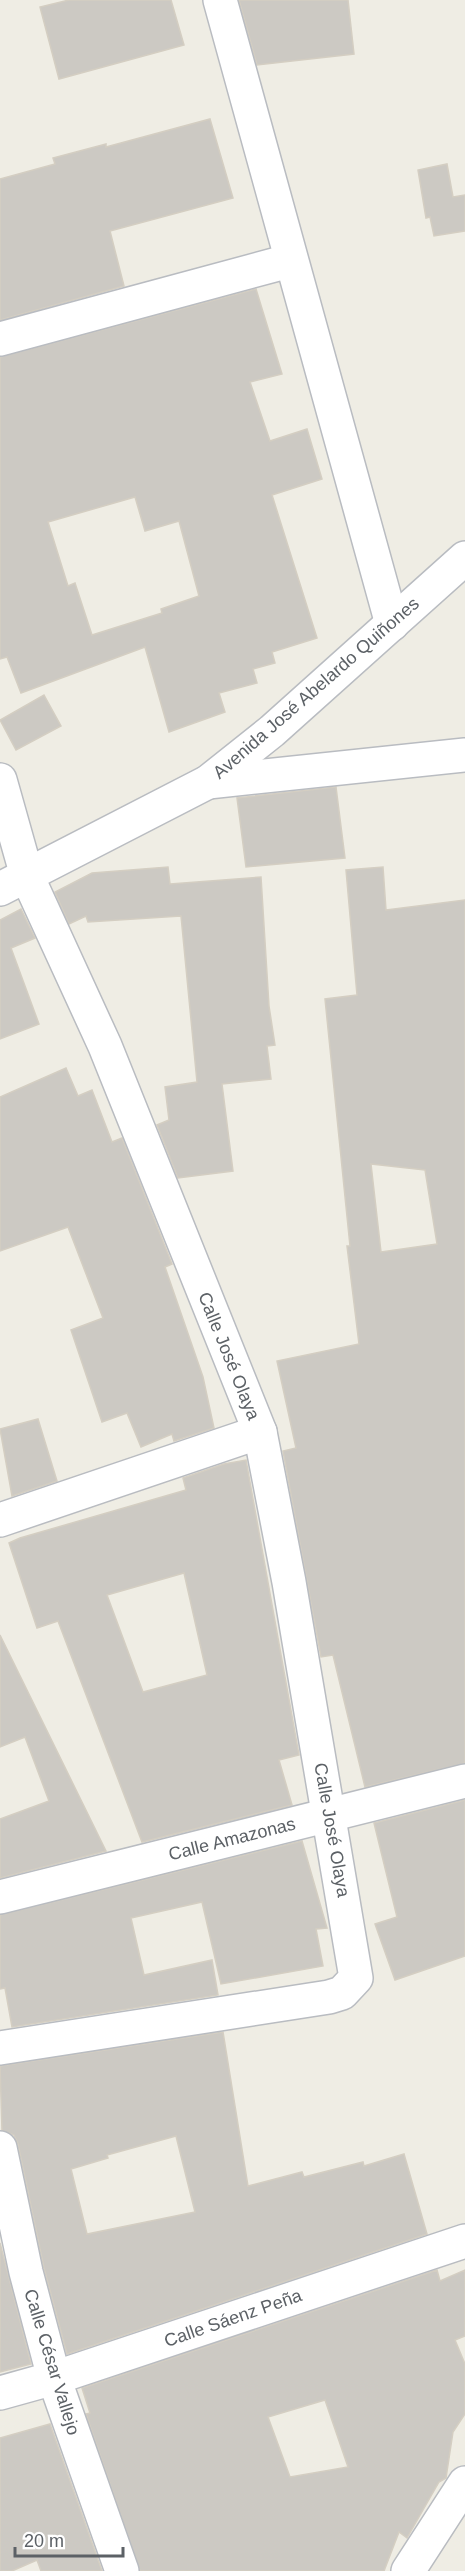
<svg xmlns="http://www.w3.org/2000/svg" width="465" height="2571" font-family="Arial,sans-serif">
	<rect width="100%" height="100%" fill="#efede4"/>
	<g fill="#ccc9c3" stroke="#d4cec2" stroke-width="1.5" fill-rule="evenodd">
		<polygon points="69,0 171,0 184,45 59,79 40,7"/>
		<polygon points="239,0 348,0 354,54 257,65"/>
		<polygon points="210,119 233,198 110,231 124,286 0,320 0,179 55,164 53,158 106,144 106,147"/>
		<polygon points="447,164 453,197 465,195 465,231 434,236 430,217 426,218 418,170"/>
		<path d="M256,289L282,374L250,382L270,441L307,429L322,479L272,495L317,638L272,652L275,663L253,669L257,683L219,693L225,712L169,732L145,647L21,693L7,657L0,659V357ZM135,497L145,531L179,521L199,596L161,609L162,613L92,635L75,583L68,586L48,522Z"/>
		<polygon points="44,695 61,726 16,750 0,720"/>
		<polygon points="336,787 345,858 246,867 237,798"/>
		<polygon points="168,867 170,884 261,877 269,1006 275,1045 267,1046 271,1079 222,1084 233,1171 178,1178 157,1125 169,1120 165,1087 197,1082 181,916 88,922 86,916 69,924 55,892 92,873"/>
		<path d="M383,867L386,910L465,900V1763L365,1787L333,1655L321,1657L283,1451L296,1448L277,1361L359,1344L347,1246H350L325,999L357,995L346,870ZM371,1164L425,1170L437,1244L381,1252Z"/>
		<polygon points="21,909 35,938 11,948 39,1024 0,1039 0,920"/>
		<polygon points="66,1068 78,1096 92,1090 112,1142 122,1138 172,1264 165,1267 203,1377 214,1428 174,1441 172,1434 141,1447 127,1413 102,1422 71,1330 103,1318 68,1227 0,1251 0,1097"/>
		<polygon points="38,1419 57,1481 12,1496 0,1429"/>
		<path d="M246,1460L299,1755L279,1760L292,1805L142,1842L58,1621L37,1628L9,1543L20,1538L186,1490L183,1478L224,1464ZM184,1573L207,1675L143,1692L107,1595Z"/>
		<polygon points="0,1635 106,1851 0,1878 0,1819 49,1801 25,1737 0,1747"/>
		<polygon points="465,1800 465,1956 395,1980 375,1924 397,1917 374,1823"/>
		<polygon points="302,1841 327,1928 316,1929 323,1966 221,1984 202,1902 131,1918 144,1975 212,1960 218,1995 12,2027 5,1988 0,1989 0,1915"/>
		<path d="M223,2032L248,2186L302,2172L304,2177L363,2162L364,2166L404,2154L427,2234L67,2354L44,2268L18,2144L14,2135L2,2130L0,2066ZM176,2136L195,2212L87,2234L71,2169L108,2158L107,2155Z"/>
		<polygon points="0,2243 31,2364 0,2372"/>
		<path d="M437,2270L440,2281L465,2270V2336L455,2340L465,2364V2414L453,2432L446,2478L439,2482L407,2538L399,2532L384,2571H140L86,2414L90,2413L82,2388ZM325,2400L348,2467L290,2477L268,2417Z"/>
		<polygon points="50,2424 102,2571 41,2571 37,2560 12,2571 0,2571 0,2438"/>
	</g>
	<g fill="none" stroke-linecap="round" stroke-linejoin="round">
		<defs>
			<g id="street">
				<polyline points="220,0 392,624"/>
				<polyline points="0,339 289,261"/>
				<polyline points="0,780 27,876 105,1046 260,1432 289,1582 356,1978 342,1993 329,1997 0,2048"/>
				<polyline points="208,782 465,755"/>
				<polyline points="0,889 208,782 272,731 465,558"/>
				<polyline points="0,1520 260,1432"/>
				<polyline points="0,1897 465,1781"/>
				<polyline points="0,2148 26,2272 54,2378 122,2571"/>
				<polyline points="0,2393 54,2378 465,2241"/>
				<polyline points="408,2571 465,2483"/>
			</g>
		</defs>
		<use href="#street" stroke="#b9bcc1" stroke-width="36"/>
		<use href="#street" stroke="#fff" stroke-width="33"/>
	</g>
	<g text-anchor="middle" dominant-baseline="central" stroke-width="5" stroke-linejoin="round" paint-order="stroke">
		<g font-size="18" fill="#5c6166" stroke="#fff">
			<text transform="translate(316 688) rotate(-41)">Avenida José Abelardo Quiñones</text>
			<text transform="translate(229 1356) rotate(68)">Calle José Olaya</text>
			<text transform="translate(332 1830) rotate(80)">Calle José Olaya</text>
			<text transform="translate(232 1839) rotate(-14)">Calle Amazonas</text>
			<text transform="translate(233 2318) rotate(-19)">Calle Sáenz Peña</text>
			<text transform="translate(52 2362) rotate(73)">Calle César Vallejo</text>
		</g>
	</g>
	<path d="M15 2547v9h108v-9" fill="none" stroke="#5c6166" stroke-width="3"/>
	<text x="24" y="2547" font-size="18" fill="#5c6166" stroke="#ffffff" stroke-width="4.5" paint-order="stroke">20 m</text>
</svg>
